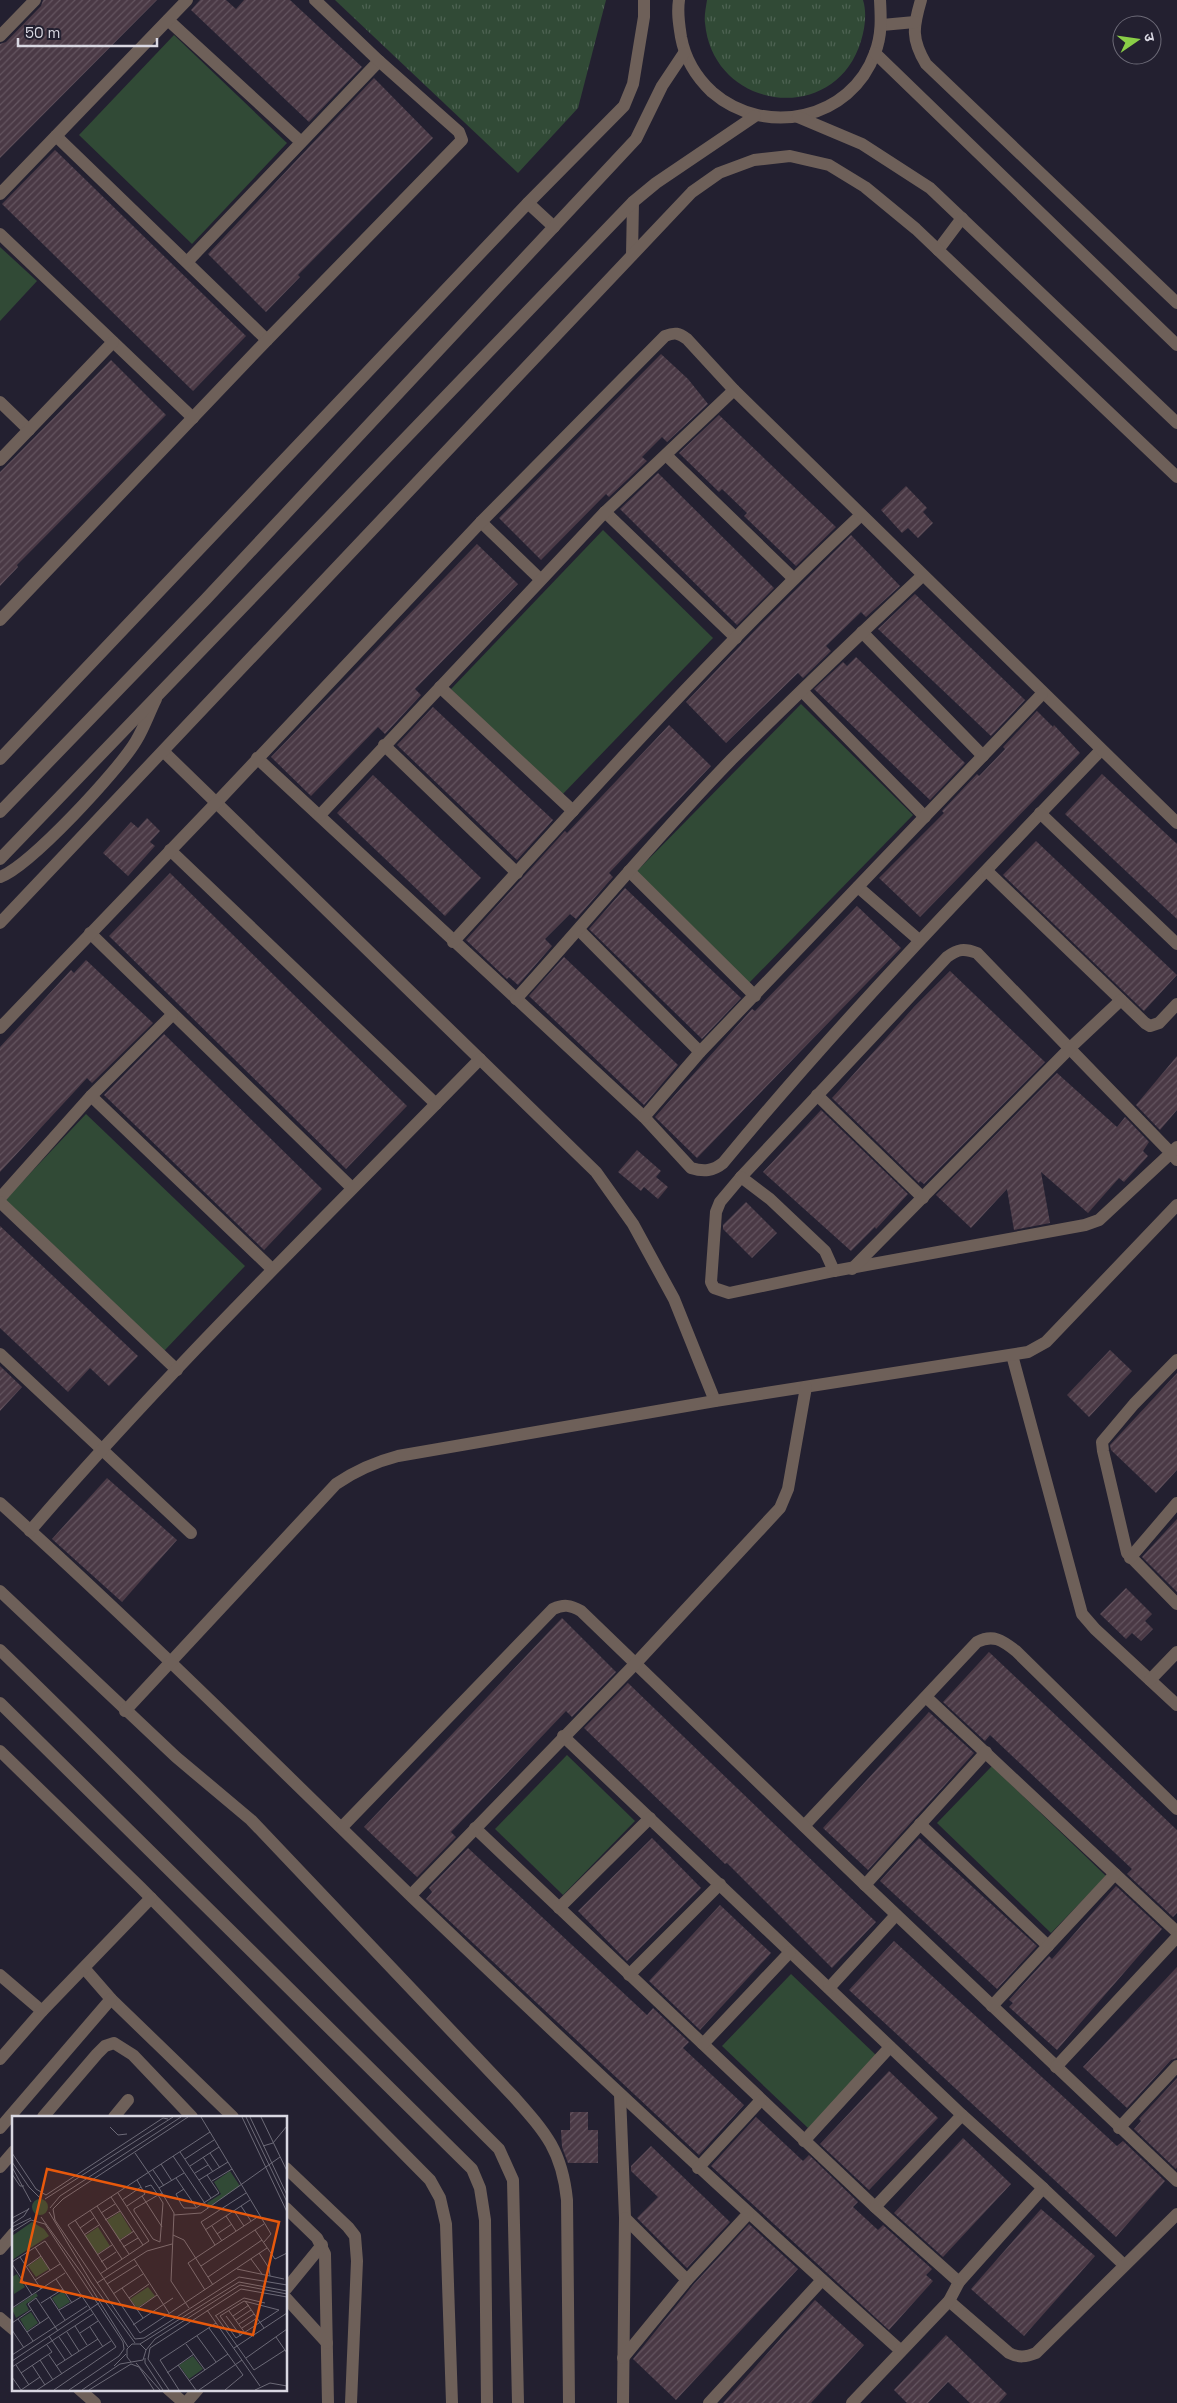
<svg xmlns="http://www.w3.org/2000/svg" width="1177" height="2403" font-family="'Space Grotesk','Noto Sans Devanagari',sans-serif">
	<defs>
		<pattern id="grass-tufts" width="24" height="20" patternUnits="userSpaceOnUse" patternTransform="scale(1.25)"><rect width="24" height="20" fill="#314a36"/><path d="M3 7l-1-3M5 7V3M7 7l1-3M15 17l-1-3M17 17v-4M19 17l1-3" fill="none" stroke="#4e6353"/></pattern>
		<pattern id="building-hatch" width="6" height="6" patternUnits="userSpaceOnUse" patternTransform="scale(1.25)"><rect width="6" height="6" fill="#4a3945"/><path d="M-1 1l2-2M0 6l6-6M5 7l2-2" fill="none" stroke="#645560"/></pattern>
	</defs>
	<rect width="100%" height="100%" fill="#232030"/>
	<g fill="url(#grass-tufts)">
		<polygon points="335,0 606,0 578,108 518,173"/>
		<path d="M707,0H863C867,13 865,28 861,41C835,127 713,111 705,23C704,16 706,7 707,0Z"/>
	</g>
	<g fill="#314a36">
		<polygon points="174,35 287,143 192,244 79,135"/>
		<polygon points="0,247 37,281 0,321"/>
		<polygon points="603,530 713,638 561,796 451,689"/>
		<polygon points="801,704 913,815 748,984 636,872"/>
		<polygon points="86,1114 245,1266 164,1351 5,1200"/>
		<polygon points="567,1755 635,1821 563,1895 495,1829"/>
		<polygon points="992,1766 1106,1876 1051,1933 937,1823"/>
		<polygon points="791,1974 877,2056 808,2128 722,2046"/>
	</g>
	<g fill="url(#building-hatch)">
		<polygon points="43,0 157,0 0,158 0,44 6,42 41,6"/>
		<polygon points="200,0 226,0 236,9 244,0 290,0 362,67 309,122 191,10"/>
		<polygon points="374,78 433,138 298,275 300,277 266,312 208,254"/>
		<polygon points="55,150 246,336 193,391 2,204"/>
		<polygon points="661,354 688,379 708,404 667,442 662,437 642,457 647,461 609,497 606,494 541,560 499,518"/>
		<polygon points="111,360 166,415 17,565 18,567 0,586 0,472"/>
		<polygon points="719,415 836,527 796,566 744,516 747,513 722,489 719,492 679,453"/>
		<polygon points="658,473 774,588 737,625 620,509"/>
		<polygon points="906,486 927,508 923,512 933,523 918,538 908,528 902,533 881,510"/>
		<polygon points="851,535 900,586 866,617 861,612 826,646 831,651 803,678 798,673 726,743 686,702 761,624"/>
		<polygon points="477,544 518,584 415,689 421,695 385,734 378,727 311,796 271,757"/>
		<polygon points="915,594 1025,700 991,736 878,629"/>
		<polygon points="856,657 965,763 930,800 814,689 843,662 847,666"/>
		<polygon points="433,707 553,820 517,860 397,745"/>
		<polygon points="1037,711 1053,727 1054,725 1080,753 920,917 879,878 944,813 942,811 977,774 979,776 1005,749 1003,747"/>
		<polygon points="669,725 711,766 609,873 613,877 576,919 570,914 545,939 552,946 518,985 509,977 507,979 466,940 565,831 567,833"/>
		<polygon points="1102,774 1177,844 1177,919 1065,814"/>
		<polygon points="373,775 481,878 445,916 337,813"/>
		<polygon points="147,818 160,831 150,842 155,846 128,876 103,853 131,822 138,828"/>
		<polygon points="1036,841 1177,975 1144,1011 1003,875"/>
		<polygon points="170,873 407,1106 346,1169 109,936"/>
		<polygon points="625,888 741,998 702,1039 589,929"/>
		<polygon points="857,906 901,948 697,1158 655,1117 752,1009 755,1011"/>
		<polygon points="564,957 678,1065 644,1105 529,996"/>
		<polygon points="86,960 153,1023 92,1083 87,1078 0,1172 0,1047 71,970 74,973"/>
		<polygon points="950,971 1045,1062 924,1184 920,1181 919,1183 832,1098 914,1007"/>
		<polygon points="164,1034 322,1189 264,1250 104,1095"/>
		<polygon points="1177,1056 1177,1110 1160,1130 1136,1105"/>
		<polygon points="1057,1073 1117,1127 1125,1117 1149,1142 1143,1151 1148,1156 1124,1182 1119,1178 1088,1213 1041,1172 1050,1223 1014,1230 1007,1189 971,1228 936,1195"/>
		<polygon points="821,1110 908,1194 876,1229 875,1227 851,1251 763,1172"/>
		<polygon points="637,1150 661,1171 656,1177 668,1187 658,1199 644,1187 641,1191 618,1172"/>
		<polygon points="746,1202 777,1233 752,1258 723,1229 723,1225"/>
		<polygon points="0,1226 138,1356 109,1386 90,1368 68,1392 0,1328"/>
		<polygon points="1110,1350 1132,1371 1089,1417 1067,1395"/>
		<polygon points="0,1366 22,1387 0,1411"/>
		<polygon points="1177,1373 1177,1470 1156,1493 1111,1450 1110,1445"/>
		<polygon points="107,1478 177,1540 122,1602 52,1539"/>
		<polygon points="1177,1519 1177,1592 1142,1557"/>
		<polygon points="1126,1588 1152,1614 1145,1621 1153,1629 1141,1641 1132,1633 1126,1639 1100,1614"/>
		<polygon points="562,1618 616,1672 572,1717 566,1711 451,1832 456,1837 417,1877 364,1827"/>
		<polygon points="989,1652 1177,1830 1177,1913 1173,1917 1127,1874 1132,1869 990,1735 985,1741 943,1702"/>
		<polygon points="628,1683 876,1922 832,1968 727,1863 725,1864 584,1728"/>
		<polygon points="929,1712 974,1753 868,1870 823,1828"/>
		<polygon points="652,1838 701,1888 627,1961 578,1911"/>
		<polygon points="919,1838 1037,1946 997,1989 880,1881"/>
		<polygon points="468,1848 647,2015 653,2008 689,2042 683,2048 744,2105 699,2155 426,1899 432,1892 429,1888"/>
		<polygon points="1116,1886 1162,1929 1057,2050 1009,2007 1013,2003 1009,2000 1049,1956 1052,1959"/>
		<polygon points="720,1905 771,1953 700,2030 649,1981"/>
		<polygon points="894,1941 1117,2146 1123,2141 1165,2181 1116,2237 849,1990"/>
		<polygon points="1177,1967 1177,2058 1171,2060 1127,2108 1083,2067"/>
		<polygon points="889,2071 938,2118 869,2190 820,2144"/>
		<polygon points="1177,2078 1177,2167 1176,2169 1134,2129 1141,2121 1139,2119"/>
		<polygon points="570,2112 588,2112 588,2130 598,2130 598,2163 568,2163 562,2147 561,2130 570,2130"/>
		<polygon points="756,2117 803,2161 809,2155 858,2202 853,2207 878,2230 883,2225 932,2269 926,2275 933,2281 889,2330 711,2166"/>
		<polygon points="963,2138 1011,2184 943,2257 894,2213"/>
		<polygon points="651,2146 730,2222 687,2268 637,2218 658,2197 631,2171 631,2166"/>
		<polygon points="1041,2209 1095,2256 1024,2336 971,2289"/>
		<polygon points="749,2224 798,2269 676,2400 633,2359 693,2285"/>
		<polygon points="815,2300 864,2345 811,2403 723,2403"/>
		<polygon points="946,2335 1007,2394 999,2403 970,2403 948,2382 928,2403 907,2403 894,2390"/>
	</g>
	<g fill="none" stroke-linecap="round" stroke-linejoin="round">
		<g stroke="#6e6059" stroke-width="12">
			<path d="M921,0C913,27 911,39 926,64L1177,303"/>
			<polyline points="168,20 301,142"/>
			<polyline points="882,25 915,22"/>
			<polyline points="0,36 35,0"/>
			<polyline points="56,136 267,340"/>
			<polyline points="0,194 187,0"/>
			<polyline points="528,203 554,227"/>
			<polyline points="0,234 193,418"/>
			<polyline points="938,250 962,218"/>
			<polyline points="632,255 633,202"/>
			<polyline points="187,262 379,61"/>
			<polyline points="0,402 29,430"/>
			<polyline points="667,456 793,578"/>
			<polyline points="0,460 113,342"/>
			<polyline points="605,512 736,638"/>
			<polyline points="481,522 540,579"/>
			<polyline points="0,620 267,340 462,140 459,132 379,61 315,0"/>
			<polyline points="862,632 983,756"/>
			<polyline points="440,687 573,811"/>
			<polyline points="802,691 925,817"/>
			<polyline points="384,745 517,873"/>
			<polyline points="164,752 596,1172 633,1224 674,1299 715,1401"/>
			<path d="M257,758L644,1117L691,1168C704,1172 713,1171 723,1163C842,1019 972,885 1101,750"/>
			<polyline points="0,759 528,203 624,106 633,84 644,17 644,0"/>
			<polyline points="1040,813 1177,944"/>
			<polyline points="320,815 605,512 734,390"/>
			<polyline points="170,850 436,1104"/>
			<polyline points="629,871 755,996"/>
			<polyline points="987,871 1145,1023 1150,1026 1159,1023 1177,1004"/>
			<path d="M0,877C30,866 119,770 136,741C144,728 149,713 156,699"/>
			<polyline points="858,887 919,940"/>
			<polyline points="0,923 692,192 719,173 754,160 790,156 829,165 865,187 916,229 1177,477"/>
			<polyline points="579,930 700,1052"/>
			<polyline points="90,933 352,1188"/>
			<path d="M453,942C586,797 717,649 861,515"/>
			<path d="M516,999C588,920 656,837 731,760C793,698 857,637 922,576"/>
			<path d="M0,1028L216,803L481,522L665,336C675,332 679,333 687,339L734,390L1177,823"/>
			<polyline points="817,1095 923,1198"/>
			<polyline points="91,1096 272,1269"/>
			<polyline points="644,1117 700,1052 1042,694"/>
			<path d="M1177,1147L1171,1153L1099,1220L1085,1225L834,1271L729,1293L714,1288L711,1282L716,1212L720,1202L741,1177L947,957C958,949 964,948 977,953L1171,1153L1177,1160"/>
			<polyline points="741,1177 770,1199 825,1251 834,1271"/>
			<polyline points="0,1198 91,1096 172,1015"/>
			<polyline points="0,1202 177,1370"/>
			<polyline points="852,1269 1070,1048 1121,1000"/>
			<polyline points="0,1354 191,1533"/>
			<polyline points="1012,1355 1082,1614 1095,1629 1177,1705"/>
			<polyline points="1177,1360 1134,1404 1102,1442 1103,1451 1127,1553 1177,1604"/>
			<path d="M0,1503C142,1631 276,1765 413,1898C573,2051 735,2202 900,2350"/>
			<path d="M30,1531C172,1366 328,1215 480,1059"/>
			<polyline points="1130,1558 1177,1503"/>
			<path d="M0,1591L176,1757L251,1820L515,2098C546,2133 562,2151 567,2200L569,2403"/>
			<polyline points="1150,1680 1177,1652"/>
			<polyline points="926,1697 1177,1932"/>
			<path d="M125,1711L336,1484C355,1471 375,1462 398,1456L715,1401L1028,1352L1046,1342L1177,1205"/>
			<polyline points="563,1736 962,2115 1043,2188 1124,2265"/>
			<polyline points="0,1751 140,1887 430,2180 440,2198 446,2224 452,2403"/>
			<polyline points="920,1824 1048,1946"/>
			<path d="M804,1826L977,1642C993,1634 1002,1640 1016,1651L1177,1809"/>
			<path d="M342,1827L553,1609C564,1604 570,1605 581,1611L865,1885L1177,2181"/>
			<polyline points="475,1828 875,2207 959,2282"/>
			<polyline points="865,1885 986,1752"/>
			<polyline points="411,1895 636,1663 780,1508 788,1489 806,1387"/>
			<polyline points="559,1908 650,1818"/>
			<polyline points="84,1968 111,1999 233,2117"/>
			<polyline points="0,1975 42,2011"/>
			<polyline points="629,1975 720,1884"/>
			<polyline points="829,1988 896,1915"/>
			<polyline points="992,2006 1115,1874"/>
			<polyline points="703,2044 790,1952"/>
			<polyline points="0,2059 42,2011 151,1898"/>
			<polyline points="1056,2067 1177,1937"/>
			<polyline points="620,2095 625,2218 623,2403"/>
			<polyline points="43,2117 97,2054 105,2046 114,2043 133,2055 192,2117"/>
			<polyline points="114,2117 128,2100"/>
			<polyline points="0,2128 111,1999"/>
			<polyline points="1119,2128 1177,2066"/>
			<polyline points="804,2141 890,2047"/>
			<polyline points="0,2167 14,2151"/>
			<polyline points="286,2168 348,2227 355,2236 357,2261 351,2403"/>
			<polyline points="698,2168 761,2100"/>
			<polyline points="875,2207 962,2115"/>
			<polyline points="286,2208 317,2238 325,2254 328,2403"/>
			<polyline points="625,2218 687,2280"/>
			<polyline points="0,2249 14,2233"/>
			<polyline points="286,2289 322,2245"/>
			<polyline points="286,2298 327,2343"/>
			<path d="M949,2301L1009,2353C1019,2358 1026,2357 1036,2353L1177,2214"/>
			<polyline points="0,2318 14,2330"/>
			<polyline points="623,2358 687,2280 748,2214"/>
			<polyline points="79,2389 95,2403"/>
			<polyline points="168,2389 184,2403"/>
			<polyline points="186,2403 198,2389"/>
			<polyline points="709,2403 822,2280"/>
			<polyline points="852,2403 949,2301 959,2282 1043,2188"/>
		</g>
		<g stroke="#6e6059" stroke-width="12">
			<path d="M679,0C677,13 679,24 681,37C685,59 696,77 712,92C765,138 851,120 875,53C882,35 881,18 880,0"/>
			<polyline points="875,53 1177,345"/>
			<polyline points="798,117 862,144 930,188 1177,423"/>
			<polyline points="0,812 206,599 636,139 662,86 684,53"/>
			<polyline points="0,859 633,202 656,183 755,116"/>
			<path d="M0,1650C169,1813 332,1983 499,2149L513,2180L518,2403"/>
			<polyline points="0,1703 472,2169 480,2188 485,2220 487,2403"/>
		</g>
	</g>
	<g transform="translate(12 2116)">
		<rect width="275" height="275" fill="#232030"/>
		<path d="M20 91a8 8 0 1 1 16 0a8 8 0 1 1-16 0ZM20,106L32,113L37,120L0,144V120Z" fill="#314a36"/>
		<path d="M218,55L228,70L197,91L195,87L209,78L202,66ZM108,96L120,116L107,124L95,104ZM86,111L98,130L85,138L73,120ZM29,141L37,153L24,161L16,150ZM5,158L13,171L2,178L0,161ZM136,171L143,180L125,192L118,183ZM51,175L58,186L47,193L40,182ZM24,177L26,180L14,188L17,194L4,202L0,193ZM19,196L26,207L15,215L8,203ZM181,240L191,253L177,263L167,249Z" fill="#314a36"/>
		<path fill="none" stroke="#6c6a77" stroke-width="1" d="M176,1L51,83L41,93L43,104L123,223L132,222L227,161L275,169M189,1L259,118L252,126M230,1L275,96M234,1L275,86M238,1L275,79M249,1L275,55M98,11L106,19L115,18M198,16L56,109L128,217L255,132M251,30L261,27L275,10M168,36L199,82M0,37L24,73L34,79L151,2L156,3M123,37L147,72L172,57M198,37L208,52M161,40L196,92M191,41L201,56M173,43L202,24M0,46L17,71L27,81M149,48L160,65M178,50L207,31M0,51L19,86M141,54L152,70M183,57L196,49M0,58L8,70H12M164,62L184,91M187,64L216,46M200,65L220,53M133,71L139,69L146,79L151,87L148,126L141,123L122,95V93L146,79L150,77M147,72L162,97L159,165L177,192M172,73L164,78L169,88L172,92H184L207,77L195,59M130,80L150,111M99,81L131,129M33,83L161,1M110,84L129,71M85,90L117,138M115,90L133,78L125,64M229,90L239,105M38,92L48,80L169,1M78,94L110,143M222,95L232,110M37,96L79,166L123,227M89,97L103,88M162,99L189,97L268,41M214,100L224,115M29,101L71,159L116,231M0,102L17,93M63,104L95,153M93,104L108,95M0,108L12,100L17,92M200,110L210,125M0,111L19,102M68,112L82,102M193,114L238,84M243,114L263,143L275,137M0,116L19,104L33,108L111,226L112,233L107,240L57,274M205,118L220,108M72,119L87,109M161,119L172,124L201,169M107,125L122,115M203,129L189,106L234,77M23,131L38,154M111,131L126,122M247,137L257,152L258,160M85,139L100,129M8,141L29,173M122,143L157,197M239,143L250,158M0,146L33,125L104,231L42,274M89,146L104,136M0,148L20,179M15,150L29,140M189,150L252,108M225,153L272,163M88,158L137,125L106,77M196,161L250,124M44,163L60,187M23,164L48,148M85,167L135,135L160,128M95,168L125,149M110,172L131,202M193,174L176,147L247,100M101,178L131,158M38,181L53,204M117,182L137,168M232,185L267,194L224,222L208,200ZM233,185L252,212M29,187L51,173M0,192L53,157M125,193L145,179M47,194L69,181M195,194L248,270M217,195L233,217M203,200L232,182L253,187M204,200L242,254L273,234M214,200L229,220M221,200L237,189M6,203L21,225M224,204L239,194M0,207L19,194M28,207L16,188L24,182L46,215M227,208L242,198M121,209L161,182M63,210L75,229M78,211L91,231M197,212L231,259L213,274M230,212L245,202M0,214L12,232M15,216L37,201M55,216L67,235M68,217L86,205M37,220L53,244M185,220L204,246M47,221L60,240M264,221L275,237M128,228L227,166L275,175M174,228L193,254M222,232L275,197M134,234L143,223L228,169L275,178M0,239L75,190M37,239L50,258M133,242V247L151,274M234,242L275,213M28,244L41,264M0,245L87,187M124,247L148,274M4,249L17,269M20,249L33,269M166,249L184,274M44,250L86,223M102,250L114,238M0,251L81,198M9,257L40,236L35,229M155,257L182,238M0,261L9,274M177,265L216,238M9,274L28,261M25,274L99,225M70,274L108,248L131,244L134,234L128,228H120L115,233V241L119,246M77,274L119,248L127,251L142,274M157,274L136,243L138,232L229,173L275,181M167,274L148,244L204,207M187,274L230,244M243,274L258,267L275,270"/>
		<path fill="#e8590c" fill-opacity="0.15" stroke="#e8590c" stroke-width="2.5" d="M35,53L267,106L241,219L9,166Z"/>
		<rect width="275" height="275" fill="none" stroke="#d9d8e2" stroke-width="2.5"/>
	</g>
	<g transform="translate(1137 40) rotate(77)"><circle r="24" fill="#232030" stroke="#6c6a77"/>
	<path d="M0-4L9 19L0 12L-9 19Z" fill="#8ace47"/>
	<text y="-8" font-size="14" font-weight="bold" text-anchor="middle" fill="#d9d8e2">उ</text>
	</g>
	<path d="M18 38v8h139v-8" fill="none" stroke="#d9d8e2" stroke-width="2.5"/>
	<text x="25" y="38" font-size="15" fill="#d9d8e2" stroke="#232030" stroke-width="4" paint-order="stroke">50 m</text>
</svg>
